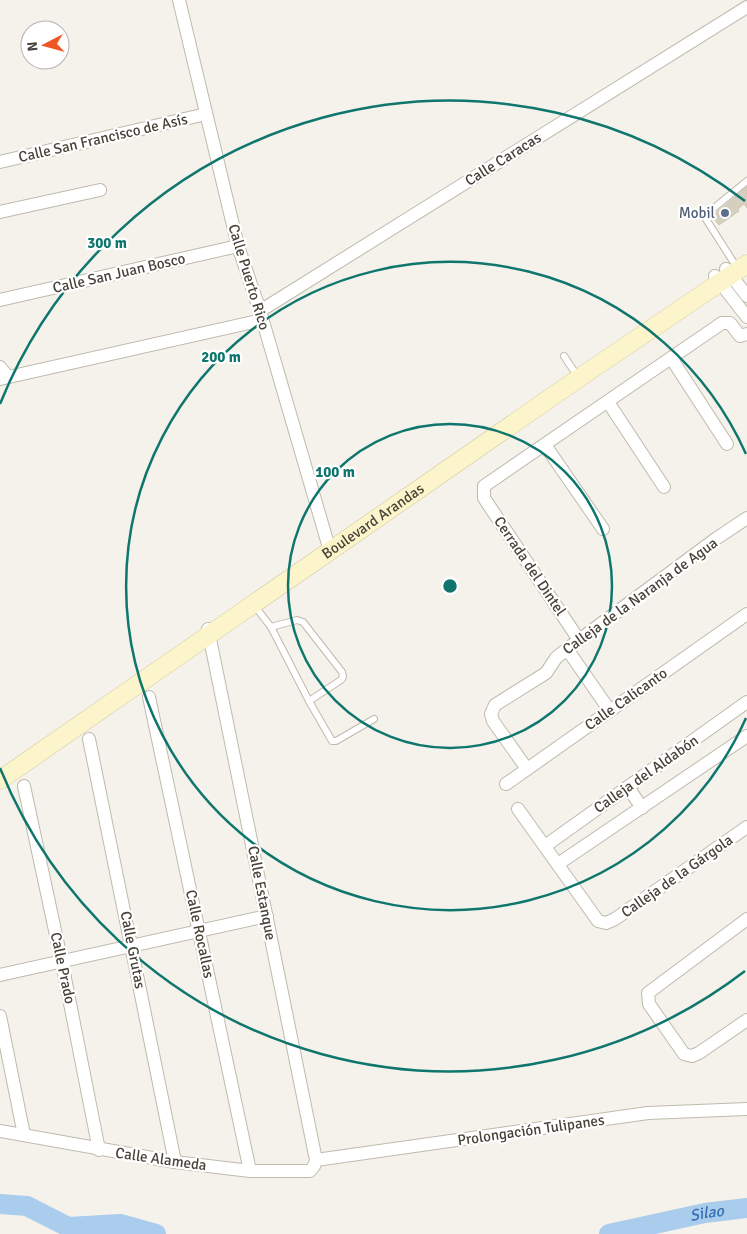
<svg xmlns="http://www.w3.org/2000/svg" width="747" height="1234" font-family="Signika,sans-serif">
	<rect width="100%" height="100%" fill="#f4f2ea"/>
	<g fill="none" stroke-linecap="round" stroke-linejoin="round">
		<g stroke="#aacced" stroke-width="20">
			<polyline points="0,1204 27,1206 68,1227 120,1224 156,1234"/>
			<path id="s1" d="M609,1234L705,1213L747,1208"/>
		</g>
	</g>
	<polygon fill="#d5cfc0" stroke="#d0c7b3" points="747,187 747,208 744,204 738,209 739,211 719,225 712,216"/>
	<g fill="none" stroke-linecap="round" stroke-linejoin="round">
		<defs>
			<g id="service">
				<polyline points="734,263 704,216 747,181"/>
				<polyline points="564,356 578,377"/>
				<polyline points="254,605 271,627 309,701 332,741 336,741 374,719"/>
				<polyline points="271,627 297,620 303,622 342,672 343,677 341,680 309,701"/>
			</g>
			<g id="minor">
				<polyline points="179,0 238,246 260,311 330,551"/>
				<polyline points="0,162 206,114"/>
				<polyline points="0,212 100,190"/>
				<polyline points="726,269 747,296"/>
				<polyline points="715,276 747,317"/>
				<polyline points="0,300 238,246"/>
				<polyline points="260,311 747,7"/>
				<polyline points="671,358 727,444"/>
				<polyline points="0,367 8,377"/>
				<polyline points="0,379 262,320"/>
				<polyline points="608,402 664,487"/>
				<polyline points="545,445 603,529"/>
				<polyline points="579,640 484,498 484,486 722,323 730,323 740,336 747,334"/>
				<polyline points="567,649 610,711"/>
				<polyline points="149,697 250,1171"/>
				<polyline points="89,739 175,1162"/>
				<polyline points="527,769 493,721 491,714 495,705 546,673 556,658 567,649 717,538 747,518"/>
				<polyline points="506,784 747,614"/>
				<polyline points="24,786 62,963 99,1150"/>
				<polyline points="628,787 642,808"/>
				<polyline points="518,809 598,921 606,923 615,919 747,827"/>
				<polyline points="545,846 747,702"/>
				<polyline points="558,864 747,736"/>
				<polyline points="747,919 648,993 649,1004 684,1054 692,1056 699,1053 747,1020"/>
				<polyline points="0,975 267,916"/>
				<polyline points="0,1016 24,1135"/>
				<polyline points="0,1131 175,1162 250,1171 310,1171 314,1166 316,1160 208,629"/>
				<polyline points="316,1160 648,1113 747,1109"/>
			</g>
			<g id="secondary">
				<path id="s2" d="M0,780L579,378L747,264"/>
			</g>
		</defs>
		<use href="#service" stroke="#bfbaad" stroke-width="8"/>
		<use href="#minor" stroke="#bfbaad" stroke-width="14"/>
		<use href="#secondary" stroke="#d2c89c" stroke-width="19"/>
		<use href="#service" stroke="#fff" stroke-width="6"/>
		<use href="#minor" stroke="#fff" stroke-width="12"/>
		<use href="#secondary" stroke="#fcf5cc" stroke-width="18"/>
	</g>
	<g fill="none" stroke="#0f766e" stroke-width="2.5">
		<circle cx="450" cy="586" r="162"/>
		<path d="M746 718A324 324 0 1 1 746 454"/>
		<path d="M745 971A485 485 0 0 1 0 768M0 404A485 485 0 0 1 745 201"/>
	</g>
	<circle fill="#5c6f8a" stroke="#fff" stroke-width="2" cx="725" cy="213" r="5"/>
	<g text-anchor="middle" dominant-baseline="central" stroke-width="4.5" stroke-linejoin="round" paint-order="stroke">
		<g font-size="15" fill="#484338" stroke="#fff">
			<text transform="translate(103 138) rotate(-13)">Calle San Francisco de Asís</text>
			<text transform="translate(503 159) rotate(-32)">Calle Caracas</text>
			<text transform="translate(119 273) rotate(-13)">Calle San Juan Bosco</text>
			<text transform="translate(249 277) rotate(73)">Calle Puerto Rico</text>
			<text stroke="none"><textPath href="#s2" startOffset="454">Boulevard Arandas</textPath></text>
			<text transform="translate(530 566) rotate(56)">Cerrada del Dintel</text>
			<text transform="translate(640 596) rotate(-36)">Calleja de la Naranja de Agua</text>
			<text transform="translate(626 699) rotate(-35)">Calle Calicanto</text>
			<text transform="translate(646 774) rotate(-35)">Calleja del Aldabón</text>
			<text transform="translate(677 876) rotate(-35)">Calleja de la Gárgola</text>
			<text transform="translate(262 893) rotate(79)">Calle Estanque</text>
			<text transform="translate(200 934) rotate(78)">Calle Rocallas</text>
			<text transform="translate(133 950) rotate(79)">Calle Grutas</text>
			<text transform="translate(63 968) rotate(78)">Calle Prado</text>
			<text transform="translate(531 1130) rotate(-8)">Prolongación Tulipanes</text>
			<text transform="translate(161 1159) rotate(8)">Calle Alameda</text>
		</g>
		<g font-size="15" fill="#4e5e75" stroke="#fff" text-anchor="end">
			<text x="715" y="213">Mobil</text>
		</g>
		<g font-size="16" font-style="italic" fill="#3671af" stroke="#fff">
			<text stroke="none"><textPath href="#s1" startOffset="100">Silao</textPath></text>
		</g>
	</g>
	<circle cx="450" cy="586" r="8" fill="#0f766e" stroke="#fff" stroke-width="2.5"/>
	<g font-size="15" text-anchor="middle" font-weight="bold" fill="#0f766e" stroke="#fff" stroke-width="4.5" stroke-linejoin="round" paint-order="stroke">
		<text x="107" y="248">300 m</text>
		<text x="221" y="362">200 m</text>
		<text x="335" y="477">100 m</text>
	</g>
	<g transform="translate(45 45) rotate(264)"><circle r="24" fill="#ffffff" stroke="#b6b4af"/>
	<path d="M0-4L9 19L0 12L-9 19Z" fill="#f05625"/>
	<text y="-8" font-size="14" font-weight="bold" text-anchor="middle" fill="#484338">N</text>
	</g>
</svg>
